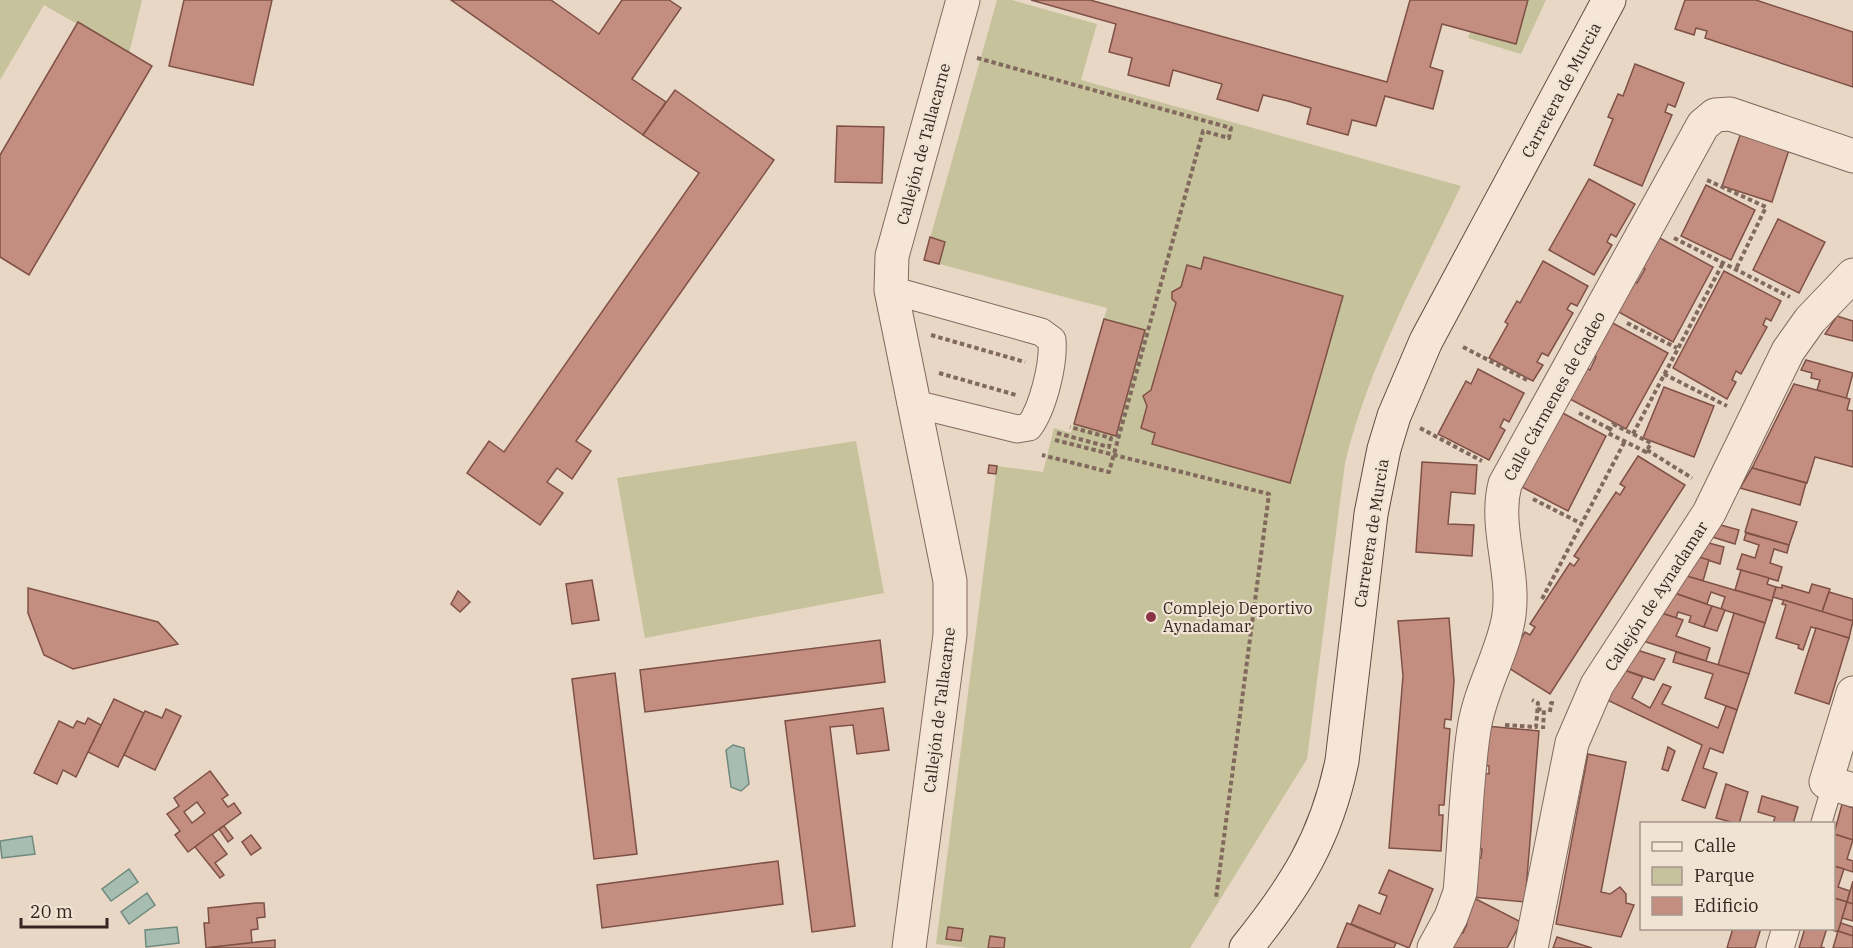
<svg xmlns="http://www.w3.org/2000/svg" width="1853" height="948" font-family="'IBM Plex Serif',serif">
	<rect width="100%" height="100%" fill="#e9d7c6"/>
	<g fill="#c6c29b">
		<polygon points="0,0 142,0 129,54 44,5 0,80"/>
		<path d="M997,0H1012L1097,24L1081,80L1461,186C1418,276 1369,365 1345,463L1307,759L1190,948H969L936,944L997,466L1043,472L1054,428L1071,433L1107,308L924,260Z"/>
		<polygon points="1528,0 1546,0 1521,54 1468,38 1470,32 1516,44"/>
		<polygon points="856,441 884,593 645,638 617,478"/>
	</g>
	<g fill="#a7bdb2" stroke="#6f8a7e" stroke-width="1.5">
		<polygon points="733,745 744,748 749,784 741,791 731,787 726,750"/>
		<polygon points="32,836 35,854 2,858 0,841"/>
		<polygon points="129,869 138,882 111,901 102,889"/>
		<polygon points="147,893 155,905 129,924 121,912"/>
		<polygon points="177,927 179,943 146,947 145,930"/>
	</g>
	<g fill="#c38e80" stroke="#7f5146" stroke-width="1.5" fill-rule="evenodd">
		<polygon points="184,0 272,0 253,85 169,66"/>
		<polygon points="451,0 551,0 599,34 622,0 669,0 681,8 632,79 666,102 643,135"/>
		<polygon points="1031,0 1090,0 1387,82 1410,0 1528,0 1516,44 1442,24 1430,67 1443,71 1433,109 1385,96 1376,126 1352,120 1348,135 1307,124 1311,108 1288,101 1263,95 1258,111 1217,99 1222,84 1173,70 1169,86 1128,75 1132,58 1109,52 1116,24"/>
		<polygon points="1685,0 1756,0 1853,32 1853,87 1705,38 1707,31 1696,28 1694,35 1675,29"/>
		<polygon points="78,22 152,66 29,275 0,257 0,155"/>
		<polygon points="1635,64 1684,83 1675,107 1668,104 1665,112 1672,115 1642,186 1594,165 1613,119 1608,117 1618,94 1623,96"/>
		<polygon points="675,90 774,160 576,441 591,451 572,479 557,468 547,482 563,493 540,525 467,473 489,441 504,452 699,173 643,135"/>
		<polygon points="837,126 884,127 882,183 835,182"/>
		<polygon points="1741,133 1789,150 1772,202 1722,186"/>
		<polygon points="1589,179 1635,204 1616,237 1611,234 1607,242 1612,245 1594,275 1549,250"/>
		<polygon points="1706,185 1755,210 1731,260 1681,236"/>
		<polygon points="1778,219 1825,242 1799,293 1753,270"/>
		<polygon points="1656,236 1713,267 1673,342 1615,310 1631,280 1637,283 1645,269 1639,266"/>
		<polygon points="930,237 945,242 939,264 924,260"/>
		<polygon points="1204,257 1343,296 1290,483 1152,444 1155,433 1141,428 1147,406 1143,396 1151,390 1176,303 1172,299 1172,292 1181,287 1187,265 1201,269"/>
		<polygon points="1543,261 1588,286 1577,306 1571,303 1567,309 1573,313 1548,356 1542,353 1537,362 1543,365 1533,381 1489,358 1508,324 1505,322 1517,301 1520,303"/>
		<polygon points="1724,271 1781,301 1771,321 1766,318 1763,325 1767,327 1741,374 1736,371 1732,380 1736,382 1727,399 1673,368"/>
		<polygon points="1837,316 1853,321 1853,341 1825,334"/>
		<polygon points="1104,319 1145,330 1116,436 1074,424"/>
		<polygon points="1609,321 1668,353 1626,429 1568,398 1585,367 1590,370 1596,357 1591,355"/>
		<polygon points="1806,360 1853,373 1846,399 1817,390 1820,380 1811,378 1812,373 1801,370"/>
		<polygon points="1478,369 1524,393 1509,422 1504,419 1500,427 1505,430 1489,460 1438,434 1466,381 1471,384"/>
		<polygon points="1794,384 1850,399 1847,410 1853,411 1853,467 1815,457 1807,483 1752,468"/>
		<polygon points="1664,387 1714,406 1694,457 1643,438"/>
		<polygon points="1557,410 1606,436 1568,511 1518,485"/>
		<polygon points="1638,456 1685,485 1550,694 1504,665 1525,632 1530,635 1535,627 1530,624 1570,563 1574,566 1579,559 1574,556 1616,492 1620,495 1625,487 1620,484"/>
		<polygon points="1422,462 1477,465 1475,494 1451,492 1448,524 1474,525 1472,556 1416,552"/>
		<polygon points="989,465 997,466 996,474 988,473"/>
		<polygon points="1752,468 1806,483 1800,505 1740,488"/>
		<polygon points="1752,509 1797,522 1789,545 1745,532"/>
		<polygon points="1717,524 1739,530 1735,544 1709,536"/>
		<polygon points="1746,533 1789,545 1787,553 1774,549 1770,563 1782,567 1778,581 1737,569 1742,554 1755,558 1759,545 1744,540"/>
		<polygon points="1705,542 1724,547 1720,564 1695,556"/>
		<polygon points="1695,556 1709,560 1703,581 1683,575"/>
		<polygon points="1741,570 1769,578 1767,584 1776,587 1772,601 1735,590"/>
		<polygon points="1683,575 1772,601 1765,623 1721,609 1725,597 1711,592 1707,604 1671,592"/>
		<polygon points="592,580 599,620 572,624 566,584"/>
		<polygon points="1812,584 1830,589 1822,612 1773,597 1776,587 1782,588 1782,585 1809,593"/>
		<polygon points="28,588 158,622 178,644 73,669 44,655 28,613"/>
		<polygon points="458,591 470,602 460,612 451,604"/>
		<polygon points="1671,592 1712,606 1704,627 1689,622 1691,616 1678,612 1676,618 1658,612"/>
		<polygon points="1829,592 1853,599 1853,621 1822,612"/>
		<polygon points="1784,600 1853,621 1849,638 1811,627 1803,650 1798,648 1799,645 1776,638 1786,605 1782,604"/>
		<polygon points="1712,606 1725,610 1717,631 1704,627"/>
		<polygon points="1658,612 1683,620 1676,636 1710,648 1706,661 1640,640"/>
		<polygon points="1734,613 1765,623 1749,674 1718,665"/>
		<polygon points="1449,618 1454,681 1451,720 1445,719 1444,728 1450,729 1444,805 1439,805 1439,815 1443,815 1441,851 1389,848 1403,676 1398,621"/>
		<polygon points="1816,628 1849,638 1829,704 1795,693"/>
		<polygon points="880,640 885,682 645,712 640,670"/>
		<polygon points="1634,649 1665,659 1654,680 1621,669"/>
		<polygon points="1676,652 1749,674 1737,710 1705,698 1713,674 1673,662"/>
		<polygon points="1621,669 1643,677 1632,698 1650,708 1663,684 1671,687 1662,704 1718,728 1726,706 1737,710 1723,753 1710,748 1703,768 1717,773 1705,808 1682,800 1702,745 1605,699"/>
		<polygon points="615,673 637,854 594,859 572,679"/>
		<polygon points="114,699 144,713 118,767 88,752"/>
		<polygon points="883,708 889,750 857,754 853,725 830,727 855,926 812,932 785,721"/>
		<polygon points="166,709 181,716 155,770 124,755 145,711 162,718"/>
		<polygon points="88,718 101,725 76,777 63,770 57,784 34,773 59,721 73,728 77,721 85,724"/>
		<polygon points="1486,726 1539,731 1525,902 1472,897 1475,858 1481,858 1482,849 1476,849 1482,773 1489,774 1489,766 1483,765"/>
		<polygon points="1668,747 1675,751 1668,771 1662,769"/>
		<polygon points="1588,754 1626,762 1601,892 1610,894 1620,887 1626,894 1626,903 1634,905 1621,937 1556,924"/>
		<path d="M210,771L228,795L222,799L228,807L234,803L241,813L188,852L175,835L180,831L167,814L179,806L174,798ZM197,802L205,813L192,823L184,812Z"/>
		<polygon points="1726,784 1748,792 1739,824 1716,818"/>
		<polygon points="1762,796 1798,807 1793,824 1773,824 1775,817 1758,812"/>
		<polygon points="1842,804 1853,808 1853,840 1834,834"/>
		<polygon points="224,826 233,838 228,842 219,829"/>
		<polygon points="212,834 227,854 215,863 224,875 220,878 195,847"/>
		<polygon points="1834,834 1853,840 1847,859 1853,861 1853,872 1834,866"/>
		<polygon points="251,835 261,848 251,855 242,842"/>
		<polygon points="778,861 783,904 602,928 597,885"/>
		<polygon points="1834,866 1844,869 1838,887 1850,891 1847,902 1834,898"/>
		<polygon points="1389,870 1433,889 1409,948 1351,924 1359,905 1380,914 1387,896 1379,893"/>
		<polygon points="1853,881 1853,904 1847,902"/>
		<polygon points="1474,898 1521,922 1507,948 1448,948 1457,930 1463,933 1467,924 1462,921"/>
		<polygon points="1834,898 1847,902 1838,932 1827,928 1834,928"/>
		<polygon points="1847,902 1853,904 1853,921 1842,918"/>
		<polygon points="256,903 264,903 265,917 257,918 258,929 251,930 252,943 206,948 204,923 209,923 208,908"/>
		<polygon points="1347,923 1396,943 1394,948 1337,948"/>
		<polygon points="1841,923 1853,927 1853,936 1838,931"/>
		<polygon points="948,927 963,929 961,941 946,939"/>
		<polygon points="1733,928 1761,928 1755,948 1727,948"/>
		<polygon points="1805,928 1827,928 1821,947 1825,948 1799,948"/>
		<polygon points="1838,931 1853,936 1853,948 1833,948"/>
		<polygon points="990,936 1005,938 1004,948 988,948"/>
		<polygon points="1557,937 1592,948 1553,948"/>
		<polygon points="275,940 275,948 206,948 213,947"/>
	</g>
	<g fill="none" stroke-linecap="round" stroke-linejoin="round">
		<defs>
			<polyline id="pedestrian" points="1821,824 1830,794"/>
			<g id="minor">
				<path d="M891,290L1041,332L1052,340C1054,364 1043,408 1029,427L1017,429L911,403"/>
				<polyline points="1780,948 1786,928"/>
			</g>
			<g id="tertiary">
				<polyline points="1853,693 1826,782 1853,790"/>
				<polyline points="909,948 950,635 950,581 891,290 892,256 963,0"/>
				<path d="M1434,948L1451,917L1460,892C1465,838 1466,782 1474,729C1480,689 1504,651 1509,615C1515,572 1494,526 1505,484L1703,125L1715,115L1730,114L1853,156"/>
				<polyline points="1531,948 1572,743 1597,685 1709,513 1788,351 1810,320 1853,275"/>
			</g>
			<path id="secondary" d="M1246,948C1295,887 1326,839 1342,761L1371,514L1384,449L1394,416L1426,341L1609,0"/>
		</defs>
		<use href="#pedestrian" stroke="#82695e" stroke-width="22"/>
		<use href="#minor" stroke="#82695e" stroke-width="29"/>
		<use href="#tertiary" stroke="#82695e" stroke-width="35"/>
		<use href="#secondary" stroke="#644b41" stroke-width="35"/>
		<g stroke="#82695e" stroke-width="4" stroke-dasharray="4.5 3" stroke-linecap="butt">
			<polyline points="977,58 1231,128 1229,138 1203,131 1109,472 1042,455"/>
			<polyline points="1707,180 1766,207 1736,269"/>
			<polyline points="1674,238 1790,297"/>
			<polyline points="1627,323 1677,348"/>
			<polyline points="931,335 1025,362"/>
			<polyline points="1463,347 1529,381"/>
			<polyline points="939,373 1016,395"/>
			<polyline points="1664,374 1727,406"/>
			<polyline points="1579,413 1610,429"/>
			<polygon points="1613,424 1651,443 1646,452 1608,433"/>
			<polyline points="1420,428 1482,461"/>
			<polyline points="1057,433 1109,447 1111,438 1070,427"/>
			<polyline points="1633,434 1723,263"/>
			<polyline points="1055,440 1269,494 1216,898"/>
			<polyline points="1647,450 1692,478"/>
			<polyline points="1533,499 1582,524"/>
			<polyline points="1542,599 1625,441"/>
			<polyline points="1537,709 1544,710 1543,729"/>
			<polyline points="1550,712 1551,703 1556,704"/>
			<polyline points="1505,725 1536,727 1538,703 1532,700"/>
		</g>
		<use href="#pedestrian" stroke="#f5e6d8" stroke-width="20"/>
		<use href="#minor" stroke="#f5e6d8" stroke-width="27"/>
		<use href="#tertiary" stroke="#f5e6d8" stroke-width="33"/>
		<use href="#secondary" stroke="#f5e6d8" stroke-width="33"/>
	</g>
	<circle fill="#8b3447" stroke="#f1e3d4" stroke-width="2" cx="1151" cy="617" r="6"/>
	<g text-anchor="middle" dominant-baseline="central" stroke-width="4.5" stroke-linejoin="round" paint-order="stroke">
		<g font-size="16" fill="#342520" stroke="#f1e3d4">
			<text transform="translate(1561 90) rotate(-62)">Carretera de Murcia</text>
			<text transform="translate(923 144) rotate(-75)">Callejón de Tallacarne</text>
			<text transform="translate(1554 396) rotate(-61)">Calle Cármenes de Gadeo</text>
			<text transform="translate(1371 533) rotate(-81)">Carretera de Murcia</text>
			<text transform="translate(1656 596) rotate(-57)">Callejón de Aynadamar</text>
			<text transform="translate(939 710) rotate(-83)">Callejón de Tallacarne</text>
		</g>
		<g font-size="16" fill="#342520" stroke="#f1e3d4" text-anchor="start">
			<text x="1163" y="608">Complejo Deportivo<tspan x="1163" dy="18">Aynadamar</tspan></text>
		</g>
	</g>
	<rect x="1640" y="822" width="195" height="108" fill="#f1e3d4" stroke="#a5978c" stroke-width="1.5"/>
	<rect x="1652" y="842" width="30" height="9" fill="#f5e6d8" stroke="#a5978c" stroke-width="1.5"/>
	<text x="1694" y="852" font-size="18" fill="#342520">Calle</text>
	<rect x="1652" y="867" width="30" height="18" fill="#c6c29b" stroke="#a5978c" stroke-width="1.5"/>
	<text x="1694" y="882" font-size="18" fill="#342520">Parque</text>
	<rect x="1652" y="897" width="30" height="18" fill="#c38e80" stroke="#a5978c" stroke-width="1.5"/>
	<text x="1694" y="912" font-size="18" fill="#342520">Edificio</text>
	<path d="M21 918v9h86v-9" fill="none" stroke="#342520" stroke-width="3"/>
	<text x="30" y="918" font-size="18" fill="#342520" stroke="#f1e3d4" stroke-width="4.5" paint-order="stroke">20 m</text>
</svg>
